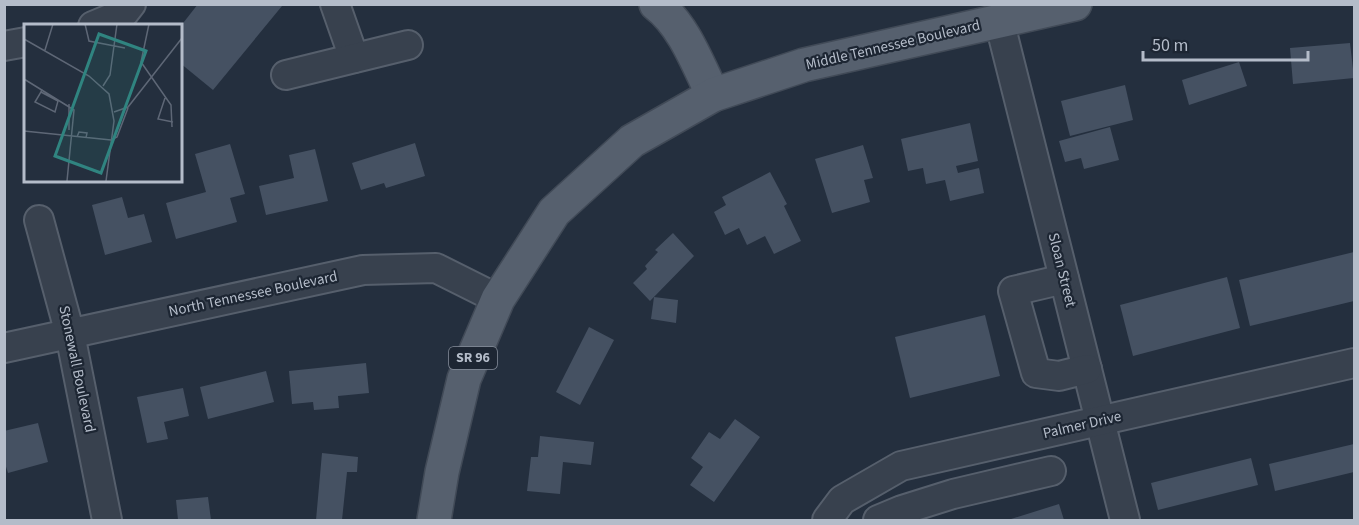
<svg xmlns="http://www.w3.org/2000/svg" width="1359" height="525" font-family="'Source Sans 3',sans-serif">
	<rect width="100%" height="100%" fill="#242f3e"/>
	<g fill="#455162">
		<polygon points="198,4 282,6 213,90 180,63 180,27"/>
		<polygon points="1350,43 1354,78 1293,84 1290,48"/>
		<polygon points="1239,62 1247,86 1189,105 1182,80"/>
		<polygon points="1125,85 1133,120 1070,136 1061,101"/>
		<polygon points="970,123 978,161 956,166 958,173 979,168 984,193 950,201 945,180 926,184 923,168 908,171 901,139"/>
		<polygon points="1110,127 1119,160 1084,169 1081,158 1065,162 1059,141"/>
		<polygon points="415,143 425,176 386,188 384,183 361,190 352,163"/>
		<polygon points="230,144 245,194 230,198 237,222 176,239 166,203 206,192 195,154"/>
		<polygon points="863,145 873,178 864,180 870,202 832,213 815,159"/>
		<polygon points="315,149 328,201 266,215 259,186 294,178 289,155"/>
		<polygon points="770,172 787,204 784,206 801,241 774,254 765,236 747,245 739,228 725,235 714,212 726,205 722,197"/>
		<polygon points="122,197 128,218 144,214 152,242 105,255 92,205"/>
		<polygon points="673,233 694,256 650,301 633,283 647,269 645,266 658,252 655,250"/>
		<polygon points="1354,252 1354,301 1250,326 1239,280"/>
		<polygon points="1227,277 1240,328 1133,356 1120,305"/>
		<polygon points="654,297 678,300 676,323 651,319"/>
		<polygon points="985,315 1000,376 910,398 895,337"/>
		<polygon points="589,327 614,340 580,405 556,392"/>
		<polygon points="366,363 369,393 338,396 339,408 314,410 313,402 292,404 289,371"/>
		<polygon points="266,371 274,402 208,419 200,387"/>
		<polygon points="183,388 189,416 164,422 168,439 147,443 137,397"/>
		<polygon points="735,419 760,437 714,502 690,485 703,467 691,458 709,432 720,439"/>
		<polygon points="38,423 48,462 8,473 4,460 4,431"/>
		<polygon points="540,436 594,442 591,465 563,462 560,494 527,491 531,457 538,457"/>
		<polygon points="1354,444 1354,472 1275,491 1269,464"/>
		<polygon points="322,453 358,457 357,472 347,472 342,520 316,520"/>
		<polygon points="1251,458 1258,485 1158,510 1151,483"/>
		<polygon points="208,497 211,520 178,520 176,500"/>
		<polygon points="1059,504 1064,520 1008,520"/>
	</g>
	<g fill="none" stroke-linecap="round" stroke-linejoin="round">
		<defs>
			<g id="minor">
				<polyline points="335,4 354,58"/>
				<polyline points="999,20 1125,520"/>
				<polyline points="93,26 124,13 131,4"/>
				<polyline points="4,46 26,42"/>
				<polyline points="286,75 408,45"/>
				<polyline points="39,220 70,334 107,520"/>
				<polyline points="1064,279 1013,291 1036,373 1059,376 1087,369"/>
				<polyline points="4,348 363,270 436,268 498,299"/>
				<polyline points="827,520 842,500 901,466 1354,363"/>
				<polyline points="878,520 902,510 953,494 1051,471"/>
			</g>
			<g id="major">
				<path d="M656,4C684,25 698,65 713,95"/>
				<polyline points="434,520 442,472 464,379 498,299 554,212 632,141 713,95 804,65 1075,4"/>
			</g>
		</defs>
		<use href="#minor" stroke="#565f6c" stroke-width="32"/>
		<use href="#major" stroke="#414a57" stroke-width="36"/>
		<use href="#minor" stroke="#38414e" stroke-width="28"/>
		<use href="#major" stroke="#56606e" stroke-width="33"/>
	</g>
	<g text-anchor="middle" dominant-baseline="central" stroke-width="4.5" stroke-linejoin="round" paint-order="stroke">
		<rect fill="#1d2633" stroke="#878f9c" stroke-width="1.5" x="449" y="347" width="48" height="22" rx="4.5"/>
		<g font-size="14" font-weight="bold" fill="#b4bcc9">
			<text x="473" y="358">SR 96</text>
		</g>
		<g font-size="15" fill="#b4bcc9" stroke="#1d2633">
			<text transform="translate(893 45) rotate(-13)">Middle Tennessee Boulevard</text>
			<text transform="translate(1062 270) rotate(76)">Sloan Street</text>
			<text transform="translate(253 294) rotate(-12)">North Tennessee Boulevard</text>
			<text transform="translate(77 369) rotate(78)">Stonewall Boulevard</text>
			<text transform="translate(1082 425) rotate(-13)">Palmer Drive</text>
		</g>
	</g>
	<g transform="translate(24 24)">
		<rect width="158" height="158" fill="#242f3e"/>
		<path fill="none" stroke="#5e6776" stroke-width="1.5" d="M61,0L65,17L101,24M125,0L117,38L147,81L148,103M0,15L65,52L85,70L90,97L82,157M21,26L29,0M0,55L50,86L43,157M79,62L86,51L93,0M17,68L34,77L31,88L11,78L17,68L18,65M141,74L134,95L149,98M45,80V106M90,88L104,83L158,14M0,107L87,116M53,113L55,108L63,109L62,114M87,116L93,113L104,84"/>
		<path fill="#308480" fill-opacity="0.15" stroke="#308480" stroke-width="3" d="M75,10L122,27L77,149L31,132Z"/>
		<rect width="158" height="158" fill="none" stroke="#b4bcc9" stroke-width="3"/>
	</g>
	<rect width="1359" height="525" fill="none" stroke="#b4bcc9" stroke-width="12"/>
	<path d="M1143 51v9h165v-9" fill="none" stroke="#b4bcc9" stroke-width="3"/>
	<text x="1152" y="51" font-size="18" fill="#b4bcc9" stroke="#1d2633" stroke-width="4.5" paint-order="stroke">50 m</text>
</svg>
